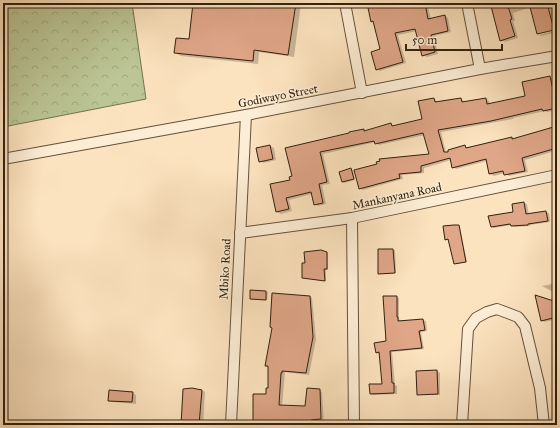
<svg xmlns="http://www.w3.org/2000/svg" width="560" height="428" font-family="'IM FELL Great Primer',serif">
	<defs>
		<pattern id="park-crowns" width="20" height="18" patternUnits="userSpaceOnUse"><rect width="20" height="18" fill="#bbc595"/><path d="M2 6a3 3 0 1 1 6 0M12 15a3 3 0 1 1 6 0" fill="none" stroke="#a1a97f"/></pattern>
	</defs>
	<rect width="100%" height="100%" fill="#fce3bf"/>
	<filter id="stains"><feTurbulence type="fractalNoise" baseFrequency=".005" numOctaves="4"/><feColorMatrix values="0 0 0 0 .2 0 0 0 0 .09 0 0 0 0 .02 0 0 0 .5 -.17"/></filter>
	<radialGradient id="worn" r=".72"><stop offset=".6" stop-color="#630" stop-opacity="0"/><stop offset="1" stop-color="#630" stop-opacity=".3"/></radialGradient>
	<polygon fill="url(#park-crowns)" stroke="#767251" points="3,3 132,3 146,99 3,127"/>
	<g fill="#0003">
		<polygon points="194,3 301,3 294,57 259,52 258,64 181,56 175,53 190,40"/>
		<polygon points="373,3 427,3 431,19 445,16 448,18 451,32 434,36 438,54 427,57 423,55 417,31 398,35 406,63 380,71 377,69 381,50 375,23 372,21"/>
		<polygon points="492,3 550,3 556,28 539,33 539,34 538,34 531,7 513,13 515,21 513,21 518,38 505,42 501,40"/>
		<polygon points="557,30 557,32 541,36 539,35"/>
		<polygon points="549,77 553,79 555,85 557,85 557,110 547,112 545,111 513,118 513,119 441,132 446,153 465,146 469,149 512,138 515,140 549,129 548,128 557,126 557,152 555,151 525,160 528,172 509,176 505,173 494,176 490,174 487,161 456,169 453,167 451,160 424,168 424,173 402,175 403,179 363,190 360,188 430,155 425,135 379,145 376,142 323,154 330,184 322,185 326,204 318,206 315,204 312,194 289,200 292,211 281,214 277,212 293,177 286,149 364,130 366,132 391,124 394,126 423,120 433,99 437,101 437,103 461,99 465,102 486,99 489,101 490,104 526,97"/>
		<polygon points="270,146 274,148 276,160 264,163 260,161"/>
		<polygon points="351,170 353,170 355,180 344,183 342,182"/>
		<polygon points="524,203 527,204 529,215 546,212 549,213 550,222 530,225 531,226 514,227 511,225 494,228 491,227 515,212"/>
		<polygon points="458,226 460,227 467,262 456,264 454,263 450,240 446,239"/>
		<polygon points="379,250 395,250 396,273 381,274"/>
		<polygon points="327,252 328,253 328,270 326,270 326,281 305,278"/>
		<polygon points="557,283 557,294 542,286"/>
		<polygon points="251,291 268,292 267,300 251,299"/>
		<polygon points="309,296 312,298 316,339 309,375 285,372 282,406 306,407 319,390 322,392 324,425 254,425 254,395 267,395 269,390 269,368 266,366"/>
		<polygon points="396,297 399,298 399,319 401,322 423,320 426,321 427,331 421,332 424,349 392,352 395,385 397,386 397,394 373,395 371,394 383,385 379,354 377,352 387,342"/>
		<polygon points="557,303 557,336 553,320 545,322 542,320"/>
		<polygon points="557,360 557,370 553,361"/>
		<polygon points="437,371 440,373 440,395 421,395 418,394"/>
		<polygon points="201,390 205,392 203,425 182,425"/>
		<polygon points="133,393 136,395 136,404 113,402 110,400"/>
	</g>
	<g fill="#dfa688" stroke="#32200d">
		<polygon points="193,3 296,3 288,55 254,50 253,61 174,53 176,38 189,39"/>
		<polygon points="367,3 425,3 428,19 445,15 448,31 431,35 435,52 422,56 415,29 395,33 403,62 376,70 371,52 380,49 373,21 371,22"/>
		<polygon points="500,3 507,3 512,19 510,20 515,36 500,41 491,6"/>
		<polygon points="529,3 547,3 554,30 537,34"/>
		<polygon points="550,76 557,108 543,111 542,109 491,121 438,130 444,152 448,152 448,150 465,145 466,148 512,137 512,139 557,126 557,148 522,158 525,171 504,175 503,171 489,174 486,159 452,168 450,158 421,166 421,172 399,174 400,178 359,189 354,170 377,164 376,162 380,161 379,159 429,154 423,133 375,144 374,141 320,152 327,182 319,184 323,203 314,205 311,192 286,198 289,209 276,212 270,184 290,180 289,177 292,176 285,148 349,133 349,132 364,129 364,131 391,123 392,126 422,119 418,101 434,98 435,102 461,98 462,102 486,98 487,104 525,96 522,82"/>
		<polygon points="270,145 273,159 259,162 256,148"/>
		<polygon points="351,168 354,179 342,182 339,172"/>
		<polygon points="524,202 526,214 546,211 548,221 528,224 528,225 511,226 510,224 491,227 488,216 513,212 512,204"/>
		<polygon points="454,225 459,225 466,262 454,264 448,239 445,240 443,226"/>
		<polygon points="378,249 393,249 395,273 378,274"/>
		<polygon points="321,250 327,252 327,269 324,269 325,281 302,278 302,263 305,263 304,252"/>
		<polygon points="250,290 266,291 266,300 250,299"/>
		<polygon points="272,293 310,296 313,337 306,373 282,371 282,373 281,373 279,405 305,406 307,388 320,389 321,419 311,420 311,425 253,424 253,394 266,394 266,388 268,388 268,366 265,366 272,328 270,327"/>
		<polygon points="535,295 557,302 557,317 541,321"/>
		<polygon points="383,296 397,296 397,317 398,317 398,321 423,319 425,330 419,331 422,348 390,351 392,383 394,383 394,393 370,394 369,384 382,384 379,352 376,353 374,343 386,341"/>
		<polygon points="437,370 438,394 417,395 416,371"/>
		<polygon points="192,388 202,390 199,425 181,425 183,389"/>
		<polygon points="109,390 133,392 132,402 108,401"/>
	</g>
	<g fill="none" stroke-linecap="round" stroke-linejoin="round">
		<defs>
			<g id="minor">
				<polyline points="345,3 362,93"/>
				<polyline points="467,3 480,69"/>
				<polyline points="3,159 246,115 480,69 557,56"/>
				<polyline points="352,218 354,425"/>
				<polyline points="240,233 352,218 557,175"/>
				<polyline points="231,425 246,115"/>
				<polyline points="462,425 468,329 476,318 487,312 497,309 518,317 525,326 540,388 544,425"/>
			</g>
		</defs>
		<use href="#minor" stroke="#64513a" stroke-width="12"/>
		<use href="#minor" stroke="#fdedd5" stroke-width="10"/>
	</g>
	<g text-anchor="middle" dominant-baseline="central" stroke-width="3" stroke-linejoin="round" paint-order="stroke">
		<g font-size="12" fill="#32200d" stroke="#fdedd5">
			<text transform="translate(278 96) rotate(-11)">Godiwayo Street</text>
			<text transform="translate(397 196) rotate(-12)">Mankanyana Road</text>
			<text transform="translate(225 269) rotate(-87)">Mbiko Road</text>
		</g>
	</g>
	<rect width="560" height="428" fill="none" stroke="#fce3bf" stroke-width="16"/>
	<rect x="4" y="4" width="552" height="420" fill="none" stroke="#32200d" stroke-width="2"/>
	<rect x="8" y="8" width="544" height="412" fill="none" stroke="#32200d"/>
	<path d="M406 44v6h96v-6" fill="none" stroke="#32200d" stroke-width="2"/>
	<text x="412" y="44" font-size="12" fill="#32200d" stroke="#fdedd5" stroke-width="3" paint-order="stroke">50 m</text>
	<rect width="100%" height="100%" filter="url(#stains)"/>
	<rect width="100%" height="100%" fill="url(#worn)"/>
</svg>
